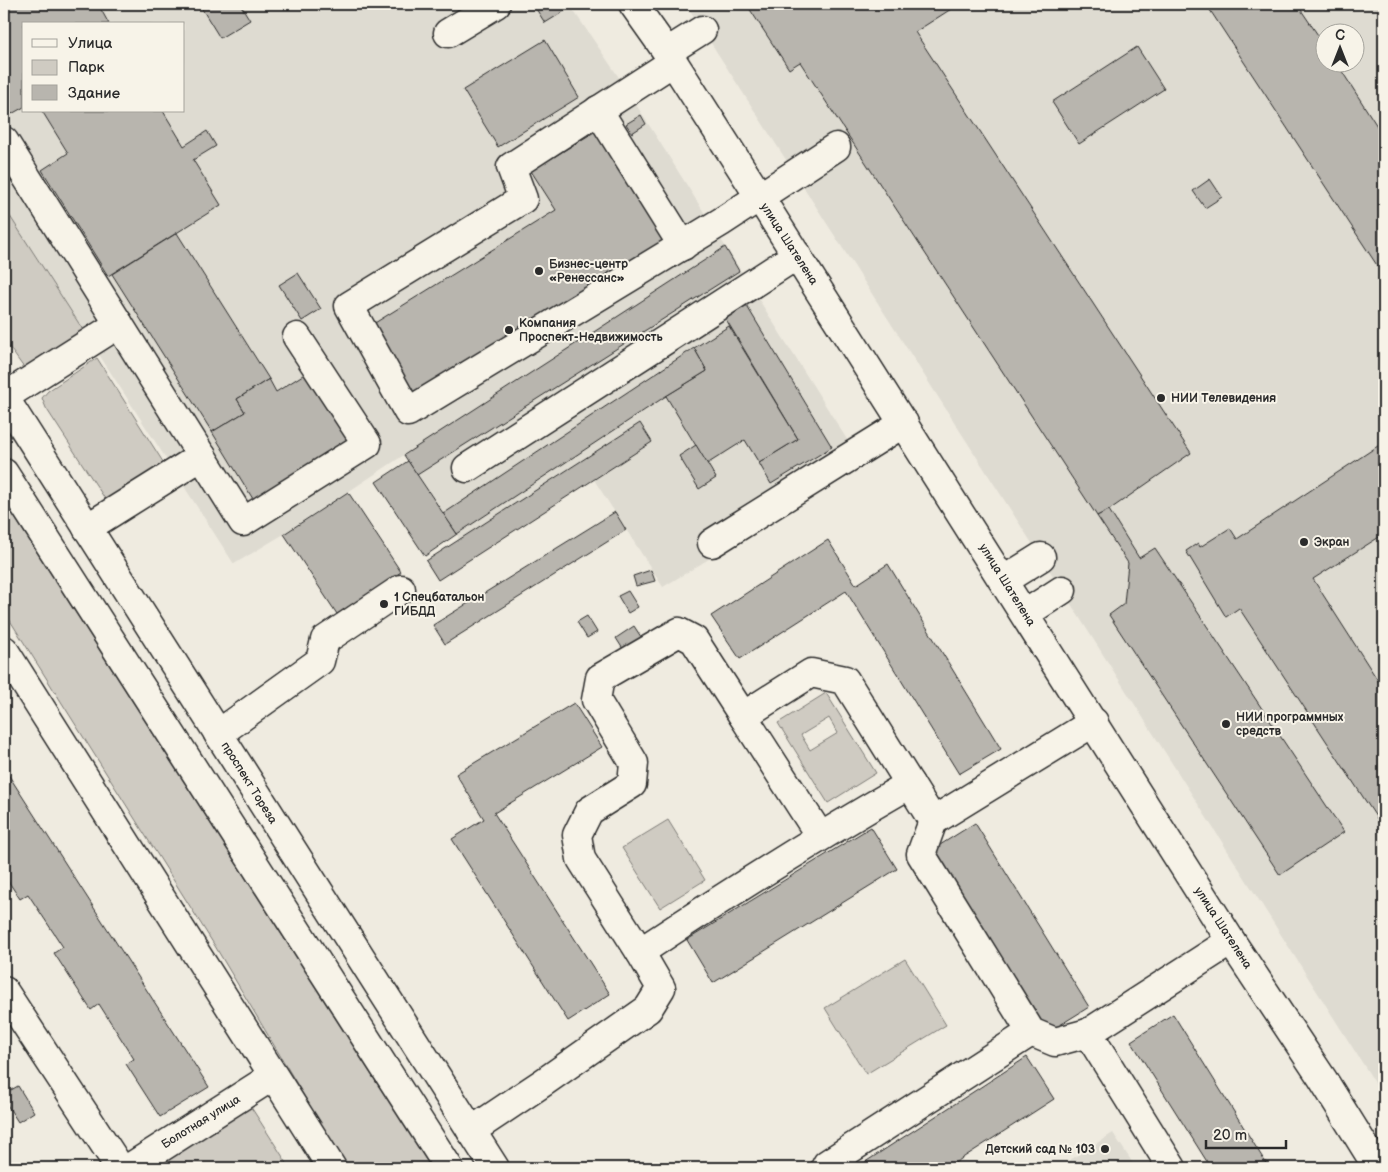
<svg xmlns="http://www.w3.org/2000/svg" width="1388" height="1172" font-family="'Balsamiq Sans',sans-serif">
	<rect width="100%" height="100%" fill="#efebe0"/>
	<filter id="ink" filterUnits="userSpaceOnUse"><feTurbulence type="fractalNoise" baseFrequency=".02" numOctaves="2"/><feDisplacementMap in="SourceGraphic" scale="10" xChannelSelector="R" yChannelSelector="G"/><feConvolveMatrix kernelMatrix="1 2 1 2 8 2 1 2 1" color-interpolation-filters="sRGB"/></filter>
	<g filter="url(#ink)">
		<g fill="#dedbd1" fill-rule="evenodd">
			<path d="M4,4H569L620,79L863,465L663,587L582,461L459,540L457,534L404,455L284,534L234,564L4,207ZM24,24H184V111H24Z"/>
			<path d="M686,4H1384V1097L1062,590ZM1326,32H1356V62H1326Z"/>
			<polygon points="1113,1133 1136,1168 1057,1168"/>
		</g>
		<g fill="#cfcbc2" stroke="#7d7b76" fill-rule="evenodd">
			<polygon points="4,207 87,336 27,372 4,340"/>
			<polygon points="97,358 165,465 109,505 46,408 42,398 48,391"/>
			<polygon points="4,501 431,1168 347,1168 215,946 4,611"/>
			<path d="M826,693L876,773L828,803L778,723ZM829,718L838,733L810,750L801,735Z"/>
			<polygon points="668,820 705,880 660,908 622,848"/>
			<polygon points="905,959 946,1025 866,1074 825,1008"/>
			<polygon points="249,1104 290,1168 150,1168"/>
		</g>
		<g fill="#b8b5ae" stroke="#2b2b2b">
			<polygon points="4,4 98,4 109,24 24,24 24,107 8,116 4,109"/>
			<polygon points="199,4 240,4 250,20 220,38"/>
			<polygon points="533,4 570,4 571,7 545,23"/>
			<polygon points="749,4 959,4 915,32 1191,453 1109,510 1097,516 800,62 789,69 747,5"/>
			<polygon points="1206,4 1297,4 1326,47 1326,62 1336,62 1384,137 1384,276"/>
			<polygon points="545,40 579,97 498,147 463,90"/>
			<polygon points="1137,47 1164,89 1079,144 1052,102"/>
			<polygon points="42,111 163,111 184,146 207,131 216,146 193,160 221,205 108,276 42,170 68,153"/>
			<polygon points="641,115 646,124 632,133 626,124"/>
			<polygon points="599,129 668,241 415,398 370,326 556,210 531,171"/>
			<polygon points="1210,179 1222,197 1205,208 1193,191"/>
			<polygon points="177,233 269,379 237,399 245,412 212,432 112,274"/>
			<polygon points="725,247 739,271 417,475 404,455"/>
			<polygon points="298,273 321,309 302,321 279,285"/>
			<polygon points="745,303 832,447 771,484 759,463 798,439 724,316"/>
			<polygon points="729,326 798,439 759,463 745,440 707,464 666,396 707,371 694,348"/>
			<polygon points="694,348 707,371 666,396 457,534 443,514"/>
			<polygon points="306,373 348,439 297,471 301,478 280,492 276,485 253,499 212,432 245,412 237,399 269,379 276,392"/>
			<polygon points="640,423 652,442 438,580 426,561"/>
			<polygon points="1384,442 1384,534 1313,579 1384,690 1384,829 1239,608 1226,617 1186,551 1198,543 1200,547 1230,528 1237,539"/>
			<polygon points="696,445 716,478 699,489 679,456"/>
			<polygon points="408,461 457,534 425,556 376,482"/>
			<polygon points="348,492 401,572 337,614 284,534"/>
			<polygon points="1109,510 1139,558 1155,548 1344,832 1280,875 1109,615 1124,604 1128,563 1097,516"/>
			<polygon points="615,512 626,530 445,644 433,625"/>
			<polygon points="828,540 856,585 888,564 1001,749 959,774 846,591 740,659 711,616"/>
			<polygon points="651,570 655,581 636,586 633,576"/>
			<polygon points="628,591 638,607 628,613 618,596"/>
			<polygon points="587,616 597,632 587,638 577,622"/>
			<polygon points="634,626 645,643 626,654 616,638"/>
			<polygon points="574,703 602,747 494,813 610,994 568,1021 452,839 484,819 456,774"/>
			<polygon points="4,768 209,1087 160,1117 126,1064 134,1059 99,1004 91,1010 54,953 63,947 28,894 20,899 4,875"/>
			<polygon points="975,823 1089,1007 1047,1033 932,850"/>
			<polygon points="871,827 897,869 713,983 687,940"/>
			<polygon points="1173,1014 1269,1168 1211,1168 1131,1041"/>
			<polygon points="1027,1057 1054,1099 947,1168 856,1168"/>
			<polygon points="18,1086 34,1112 18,1122 4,1100 4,1094"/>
		</g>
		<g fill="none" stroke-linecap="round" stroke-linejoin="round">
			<defs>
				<g id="minor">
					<polyline points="633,4 667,52 759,196 1231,941 1322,1078 1378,1168"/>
					<polyline points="448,33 496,4"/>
					<polyline points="667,52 702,30"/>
					<polyline points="673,62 511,167 523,199 349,306 408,412 721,222 836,147"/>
					<polyline points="598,110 683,246"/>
					<polyline points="4,141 243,522 367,444 297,337"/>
					<polyline points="4,397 119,324"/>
					<polyline points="467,468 797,255"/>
					<polyline points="87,528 202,456"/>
					<polyline points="712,543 904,423"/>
					<polyline points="1004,580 1041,557"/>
					<polyline points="1025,614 1062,590"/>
					<polyline points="4,650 332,1168"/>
					<polyline points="743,716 820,836"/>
					<polyline points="1094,722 933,821 921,854 1031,1032 1055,1042 1088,1033 1172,1168"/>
					<polyline points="218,734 320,661 325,640 401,589"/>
					<path d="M640,952C729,893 818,837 910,784"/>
					<polyline points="4,991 120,1168"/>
					<polyline points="1088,1033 1231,941"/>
					<polyline points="471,1131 544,1082 648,1009 661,988 640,952 581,859 577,835 589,811 632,784 634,763 596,700 600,678 679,632 694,640 743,716 811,673 845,680 933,821"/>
					<polyline points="129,1168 273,1076"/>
					<polyline points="825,1168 827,1164 1031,1032"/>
				</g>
				<g id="major">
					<polyline points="4,397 495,1168"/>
					<polyline points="4,473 449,1168"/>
				</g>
			</defs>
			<use href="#minor" stroke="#2b2b2b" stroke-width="31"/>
			<use href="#major" stroke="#2b2b2b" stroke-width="31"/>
			<use href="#minor" stroke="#f7f3e8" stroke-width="28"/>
			<use href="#major" stroke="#f7f3e8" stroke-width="28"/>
		</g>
	</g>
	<g fill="#2b2b2b" stroke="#f7f3e8" stroke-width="2">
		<circle cx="539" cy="271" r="5"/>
		<circle cx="509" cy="330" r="5"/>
		<circle cx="1161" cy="398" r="5"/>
		<circle cx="1304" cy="542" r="5"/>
		<circle cx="384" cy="604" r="5"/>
		<circle cx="1226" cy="724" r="5"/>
		<circle cx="1105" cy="1149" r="5"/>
	</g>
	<g text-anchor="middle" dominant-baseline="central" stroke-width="4" stroke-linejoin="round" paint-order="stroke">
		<g font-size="12" fill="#2b2b2b" stroke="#f7f3e8">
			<text transform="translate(789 244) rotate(57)">улица Шателена</text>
			<text transform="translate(1007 585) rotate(58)">улица Шателена</text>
			<text transform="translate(249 783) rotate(58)">проспект Тореза</text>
			<text transform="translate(1223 928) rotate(57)">улица Шателена</text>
			<text transform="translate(201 1122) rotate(-32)">Болотная улица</text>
		</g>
		<g font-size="12" font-weight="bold" fill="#2b2b2b" stroke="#f7f3e8" text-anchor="start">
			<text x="549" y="264">Бизнес-центр<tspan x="549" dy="14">«Ренессанс»</tspan></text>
			<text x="519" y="323">Компания<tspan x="519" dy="14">Проспект-Недвижимость</tspan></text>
			<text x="1171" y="398">НИИ Телевидения</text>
			<text x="1314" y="542">Экран</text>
			<text x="394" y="597">1 Спецбатальон<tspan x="394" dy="14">ГИБДД</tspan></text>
			<text x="1236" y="717">НИИ программных<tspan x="1236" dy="14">средств</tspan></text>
			<text x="1095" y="1149" text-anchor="end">Детский сад № 103</text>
		</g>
	</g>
	<rect width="1388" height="1172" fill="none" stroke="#f7f3e8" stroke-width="20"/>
	<rect x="10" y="10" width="1368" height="1152" fill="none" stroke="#2b2b2b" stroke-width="2" filter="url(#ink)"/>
	<rect x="22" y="22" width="162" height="90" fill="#f7f3e8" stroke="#a5a39c"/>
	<rect x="32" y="39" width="25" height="8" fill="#f7f3e8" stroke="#a5a39c"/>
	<text x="68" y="48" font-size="15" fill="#2b2b2b">Улица</text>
	<rect x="32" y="60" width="25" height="15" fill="#cfcbc2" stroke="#a5a39c"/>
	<text x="68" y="72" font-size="15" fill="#2b2b2b">Парк</text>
	<rect x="32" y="85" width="25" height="15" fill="#b8b5ae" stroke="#a5a39c"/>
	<text x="68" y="98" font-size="15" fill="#2b2b2b">Здание</text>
	<g transform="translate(1340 48)"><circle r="24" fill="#f7f3e8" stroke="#a5a39c"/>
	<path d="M0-4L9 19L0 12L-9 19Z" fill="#2b2b2b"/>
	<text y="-8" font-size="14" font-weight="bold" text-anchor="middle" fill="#2b2b2b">С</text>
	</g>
	<path d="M1206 1140v8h80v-8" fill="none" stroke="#2b2b2b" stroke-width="2.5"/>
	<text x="1213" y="1140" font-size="15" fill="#2b2b2b" stroke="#f7f3e8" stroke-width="4" paint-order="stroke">20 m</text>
</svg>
